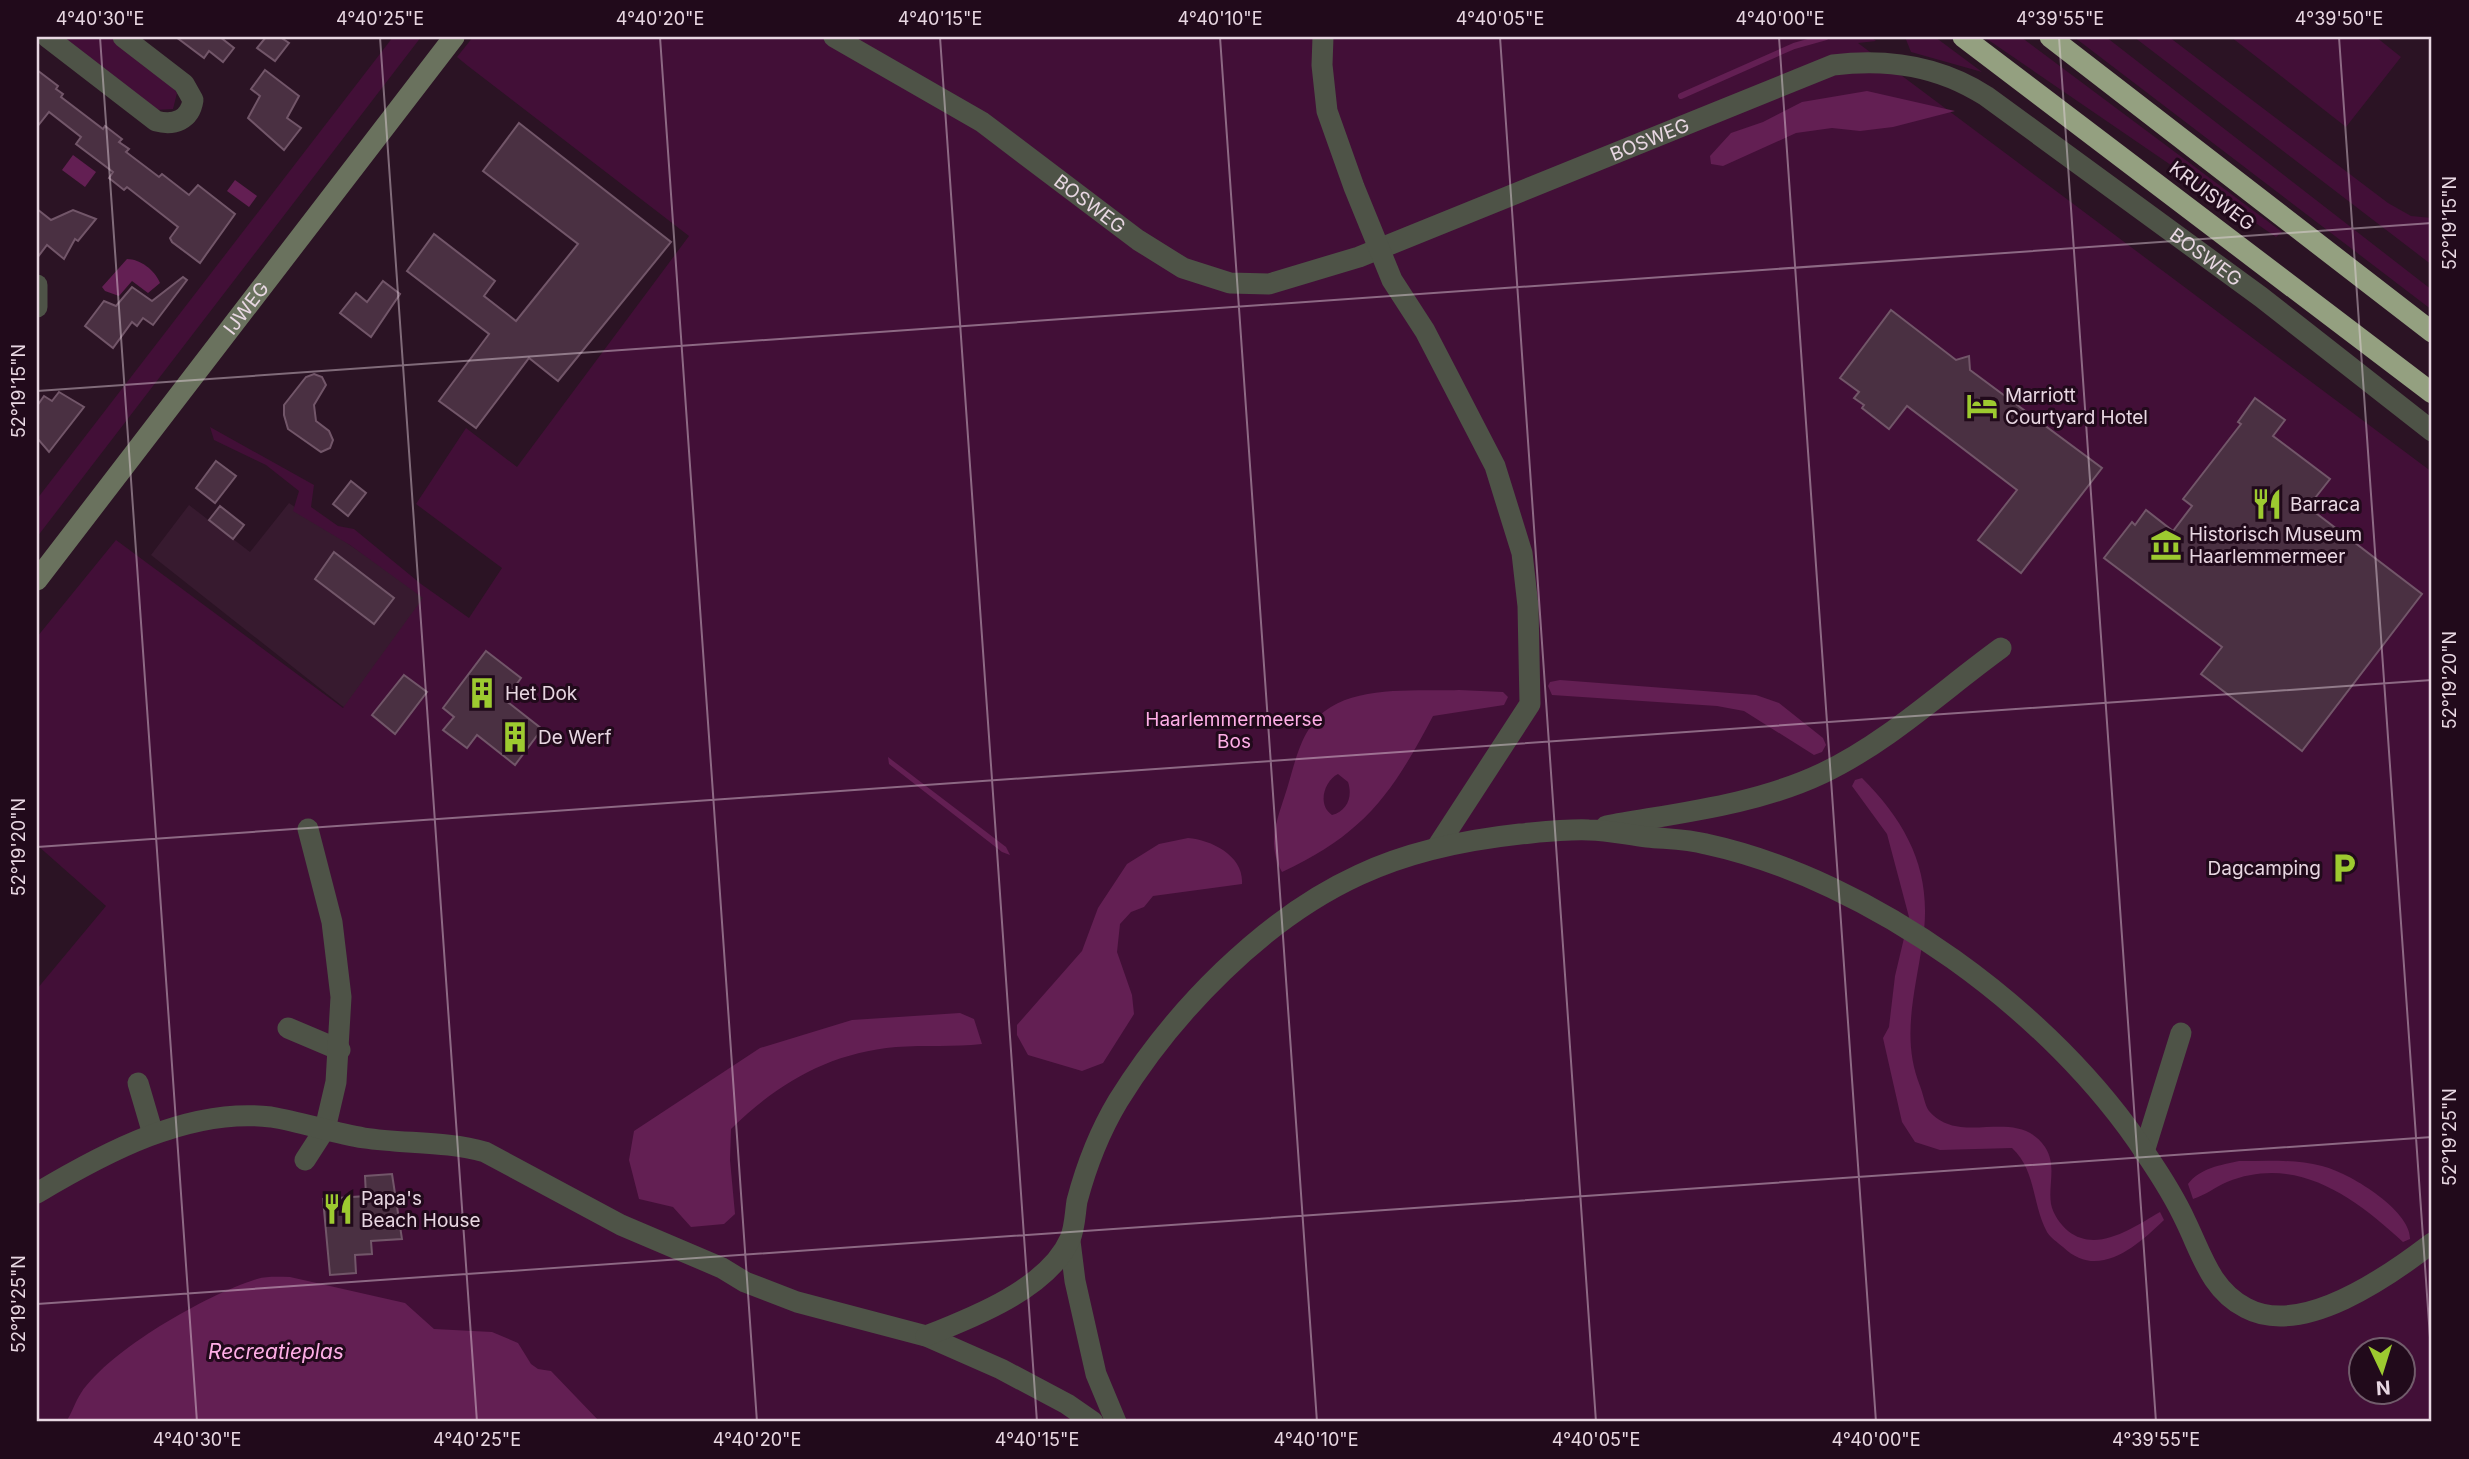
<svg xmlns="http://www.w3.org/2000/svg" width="2469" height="1459" font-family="Inter,sans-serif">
	<rect width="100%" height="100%" fill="#2b1324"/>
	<polygon fill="#371a2f" points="289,503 481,635 389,743 151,555 189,505 250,552"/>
	<g fill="#420f37" fill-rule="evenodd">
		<polygon points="61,37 110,37 169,82 177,93 173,109 155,110"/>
		<polygon points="393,37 421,37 37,537 37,499"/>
		<path d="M473,37H1871L1876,41L1858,43L2432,472V1422H37V989L106,906L37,845V637L116,540L343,708L423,598L350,545L293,511L299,491L266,465L214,440L210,427L314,485L311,507L338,526L354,529L421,584L469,618L502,568L416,504L466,428L517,467L689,236L468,66L457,57ZM2360,1350H2402V1392H2360Z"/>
		<polygon points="1905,37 1935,37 1982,72 1911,52"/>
		<polygon points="1984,37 2021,37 2282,232 2276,237"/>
		<polygon points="2074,37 2106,37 2432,290 2432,310"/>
		<polygon points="2134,37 2169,37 2388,203 2411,216 2432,218 2432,265"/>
		<polygon points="2231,37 2376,37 2401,57 2346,127"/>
	</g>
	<g fill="#631f53" fill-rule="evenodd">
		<polygon points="1867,91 1955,111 1893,127 1860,131 1832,128 1796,133 1723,166 1711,164 1710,156 1731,133 1763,122 1802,102"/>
		<polygon points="73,155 96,172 85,187 62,170"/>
		<polygon points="235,180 257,196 249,207 227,191"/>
		<path d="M127,259C140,259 155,270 160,283L148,293L132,281L119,296L105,291L102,287Z"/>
		<polygon points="1560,680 1756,695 1779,703 1823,738 1826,745 1822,752 1814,755 1744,711 1717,706 1552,695 1548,686 1550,682"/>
		<path d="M1459,690L1503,692L1508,697L1504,705L1433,716C1392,794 1364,834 1282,872C1267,844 1276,823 1285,795C1292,774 1297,747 1309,729C1337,682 1412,692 1459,690ZM1338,774L1348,782C1353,797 1347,811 1332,815C1317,805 1324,781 1338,774Z"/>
		<polygon points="888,757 1006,847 1010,855 1002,852 889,764"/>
		<path d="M1862,778C1910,826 1934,876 1922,945C1915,993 1901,1039 1920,1086C1923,1093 1925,1106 1929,1111C1961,1148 2016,1105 2045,1147C2057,1165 2048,1185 2051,1204C2053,1214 2060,1224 2068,1231C2097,1254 2134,1227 2160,1212L2164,1220C2137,1246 2098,1281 2063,1247C2058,1243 2050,1237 2047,1232C2032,1204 2036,1170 2012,1148L1940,1150L1915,1142L1902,1122L1883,1038L1889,1027L1895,976L1909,917L1887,834L1852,786L1855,780Z"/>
		<path d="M1188,838C1212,840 1244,856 1242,884L1153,896L1144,907L1131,912L1120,924L1117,952L1132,995L1134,1014L1103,1063L1082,1071L1028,1055L1017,1035V1025L1082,951L1098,908L1127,864L1159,844Z"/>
		<path d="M960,1013L974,1019L982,1044C954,1047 925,1045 896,1047C829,1053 778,1083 731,1129L730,1160L735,1214L724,1224L691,1227L673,1207L639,1199L629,1160L634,1131L760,1048L852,1020Z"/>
		<path d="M2239,1161C2266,1161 2295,1159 2322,1166C2348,1172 2411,1210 2410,1239L2403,1242C2354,1197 2297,1154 2227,1182C2215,1187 2206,1195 2193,1199L2188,1184C2200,1168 2221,1165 2239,1161Z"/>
		<path d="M290,1277L405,1303L434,1329L492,1332L518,1343L531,1364L538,1369L551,1371L600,1422H66C72,1413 75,1402 81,1393C111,1349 206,1295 257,1279C267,1276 279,1277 290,1277Z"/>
	</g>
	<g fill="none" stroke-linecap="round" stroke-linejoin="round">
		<polyline stroke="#631f53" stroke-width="6" points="1681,96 1794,46 1826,37"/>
	</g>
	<g fill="#4a3042" stroke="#725669" stroke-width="2">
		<polygon points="176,37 220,37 234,48 223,62 209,51 204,58"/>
		<polygon points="266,37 280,37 289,43 275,61 257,48"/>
		<polygon points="37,70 58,86 56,89 63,94 61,97 103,129 105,126 122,139 119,142 129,149 126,152 159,177 162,174 189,195 198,185 235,214 200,263 172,242 170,238 178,227 127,187 124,190 109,178 113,172 76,144 81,137 49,112 37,127"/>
		<polygon points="265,70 299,96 287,118 301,128 284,150 248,118 260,96 251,89"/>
		<polygon points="519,123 671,242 558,381 529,358 476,428 439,401 489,334 407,271 434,234 495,281 484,296 516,321 578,244 483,171"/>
		<polygon points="37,209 51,220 73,210 96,219 78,241 75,239 64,259 47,245 37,258"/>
		<polygon points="183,277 187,280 153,325 143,318 137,326 132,322 113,348 85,326 104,301 116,306 132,287 152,301"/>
		<polygon points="383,281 400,294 371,337 340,313 356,293 367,302"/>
		<polygon points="1891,310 1956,360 1969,356 1970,370 2102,468 2021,573 1978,540 2017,490 1907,406 1889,429 1862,408 1864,405 1854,398 1859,392 1840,378"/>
		<polygon points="314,374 322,377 326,385 314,405 316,421 329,431 333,440 330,448 321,452 288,429 284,415 284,405 306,377"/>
		<polygon points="59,392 84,407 49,452 37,438 37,406 44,396 52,401"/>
		<polygon points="2255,398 2285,420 2273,436 2330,479 2308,507 2422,594 2302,751 2201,674 2222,647 2104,558 2132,522 2135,525 2146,510 2173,531 2192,506 2183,499 2241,424 2238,422"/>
		<polygon points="216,461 236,476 215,503 196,488"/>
		<polygon points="351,481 366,493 348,516 333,504"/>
		<polygon points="220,506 244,525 233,539 209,520"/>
		<polygon points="334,552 394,598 374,624 315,579"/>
		<polygon points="486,651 521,678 505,700 542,729 515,765 477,735 467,748 443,730 454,717 443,708"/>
		<polygon points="404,675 427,692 395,734 372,715"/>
		<polygon points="392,1174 402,1239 371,1241 372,1254 355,1255 356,1273 330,1275 323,1199 366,1196 365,1176"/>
	</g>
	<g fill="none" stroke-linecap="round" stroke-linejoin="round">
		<g stroke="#4e5347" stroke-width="21">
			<path d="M47,37L156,121C174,126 190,120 193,100L184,84L123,37"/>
			<path id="s1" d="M834,37L982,122L1138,240L1183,268L1230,283L1269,284L1359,257L1833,65C1889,58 1939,66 1986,96L2261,297L2432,431"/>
			<polyline points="1323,37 1322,65 1327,111 1354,187 1392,280 1425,331 1495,466 1522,553 1528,606 1530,704 1437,847"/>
			<polyline points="37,285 37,307"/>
			<path d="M1606,826C1677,813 1756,805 1823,773C1888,742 1943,690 2001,648"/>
			<polyline points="288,1028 340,1050"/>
			<polyline points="138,1083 153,1134"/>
			<polyline points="2144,1152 2181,1033"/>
			<polyline points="305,1160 325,1129 336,1082 341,997 332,922 308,829"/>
			<path d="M37,1193C104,1153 189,1107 271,1117C302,1122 333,1133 364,1138C405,1144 446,1141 485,1152L621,1225L722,1268L745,1282L797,1302L926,1336L1001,1369L1067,1404L1093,1422"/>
			<polyline points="1070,1241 1075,1281 1096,1374 1116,1422"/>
			<path d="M926,1336C972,1318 1049,1288 1070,1239C1075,1228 1075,1213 1077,1201C1086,1167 1100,1131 1118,1101C1173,1012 1263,919 1359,875C1410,851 1465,840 1520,834C1542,832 1567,829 1589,830C1608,830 1628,835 1647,837C1667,839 1687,839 1706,844C1872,880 2053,1012 2146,1154C2161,1176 2175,1198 2186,1222C2202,1255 2211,1290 2246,1308C2302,1338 2389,1276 2432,1243"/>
		</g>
		<path stroke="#6a725e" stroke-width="21" id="s2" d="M37,580L454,37"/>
		<g stroke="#94a080" stroke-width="21">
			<polyline points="1963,37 2432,393"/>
			<polyline points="2050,37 2432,332"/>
		</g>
	</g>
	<path fill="none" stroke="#e8d7e2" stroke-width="2" stroke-opacity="0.45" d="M100,37L197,1422M380,37L477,1422M660,37L757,1422M940,37L1037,1422M1220,37L1317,1422M1500,37L1596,1422M1779,37L1876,1422M2059,37L2156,1422M2339,37L2432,1366M37,391L2432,223M37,847L2432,680M37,1304L2432,1137"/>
	<defs>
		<symbol id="hotel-bare" viewBox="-9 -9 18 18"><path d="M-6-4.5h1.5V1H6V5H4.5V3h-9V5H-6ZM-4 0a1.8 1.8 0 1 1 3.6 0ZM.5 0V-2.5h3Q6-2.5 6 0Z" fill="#9dca30" stroke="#210a1b" stroke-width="2.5" paint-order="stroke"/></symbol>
		<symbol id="restaurant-bare" viewBox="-9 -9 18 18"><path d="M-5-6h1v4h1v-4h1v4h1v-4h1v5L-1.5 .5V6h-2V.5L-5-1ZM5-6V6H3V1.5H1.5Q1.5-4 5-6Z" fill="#9dca30" stroke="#210a1b" stroke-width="2.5" paint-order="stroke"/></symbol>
		<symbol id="museum-bare" viewBox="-9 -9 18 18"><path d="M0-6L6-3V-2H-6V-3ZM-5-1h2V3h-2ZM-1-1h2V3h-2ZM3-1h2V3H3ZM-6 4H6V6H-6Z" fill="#9dca30" stroke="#210a1b" stroke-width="2.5" paint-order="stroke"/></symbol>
		<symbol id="building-bare" viewBox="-9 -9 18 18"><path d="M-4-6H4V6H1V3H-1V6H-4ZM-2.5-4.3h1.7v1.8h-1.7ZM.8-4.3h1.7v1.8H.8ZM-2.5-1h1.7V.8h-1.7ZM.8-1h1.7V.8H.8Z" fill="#9dca30" stroke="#210a1b" stroke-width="2.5" paint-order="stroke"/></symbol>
		<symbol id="parking-bare" viewBox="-9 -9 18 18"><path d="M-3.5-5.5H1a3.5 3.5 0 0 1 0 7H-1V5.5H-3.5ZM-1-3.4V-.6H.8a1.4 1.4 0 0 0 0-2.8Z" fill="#9dca30" stroke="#210a1b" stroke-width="2.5" paint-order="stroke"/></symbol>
	</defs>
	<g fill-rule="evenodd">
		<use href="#hotel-bare" x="1960" y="384" width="44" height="44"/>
		<use href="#restaurant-bare" x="2245" y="482" width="44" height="44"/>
		<use href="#museum-bare" x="2144" y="523" width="44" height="44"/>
		<use href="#building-bare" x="460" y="671" width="44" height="44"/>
		<use href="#building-bare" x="493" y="715" width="44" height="44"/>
		<use href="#parking-bare" x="2322" y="846" width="44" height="44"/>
		<use href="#restaurant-bare" x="316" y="1187" width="44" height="44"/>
	</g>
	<g text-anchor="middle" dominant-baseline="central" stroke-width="6" stroke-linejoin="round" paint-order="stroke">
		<g font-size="19" fill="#e8d7e2" stroke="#210a1b">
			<text stroke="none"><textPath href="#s1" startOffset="915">BOSWEG</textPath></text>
			<text transform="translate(2212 196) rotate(37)">KRUISWEG</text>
			<text stroke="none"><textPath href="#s1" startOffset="306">BOSWEG</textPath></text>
			<text stroke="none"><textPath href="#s1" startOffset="1545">BOSWEG</textPath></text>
			<text stroke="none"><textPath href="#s2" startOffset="343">IJWEG</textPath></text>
		</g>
		<g font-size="19" fill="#e8d7e2" stroke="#210a1b" text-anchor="start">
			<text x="2005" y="395">Marriott<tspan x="2005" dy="22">Courtyard Hotel</tspan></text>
			<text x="2290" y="504">Barraca</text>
			<text x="2189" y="534">Historisch Museum<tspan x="2189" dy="22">Haarlemmermeer</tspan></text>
			<text x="505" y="693">Het Dok</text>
			<text x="538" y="737">De Werf</text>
			<text x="2321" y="868" text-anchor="end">Dagcamping</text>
			<text x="361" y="1198">Papa's<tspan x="361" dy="22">Beach House</tspan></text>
		</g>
		<g font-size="19" fill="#feaee6" stroke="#210a1b">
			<text x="1234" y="719">Haarlemmermeerse<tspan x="1234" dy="22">Bos</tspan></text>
		</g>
		<g font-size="21" font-style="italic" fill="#feaee6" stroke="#210a1b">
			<text x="276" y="1351">Recreatieplas</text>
		</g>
	</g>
	<rect width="2469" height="1459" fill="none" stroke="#210a1b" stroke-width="77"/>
	<g transform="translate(2382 1371) rotate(176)"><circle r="33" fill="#210a1b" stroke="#715c6b" stroke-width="2"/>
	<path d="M0-5L12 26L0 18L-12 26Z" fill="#9dca30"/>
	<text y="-10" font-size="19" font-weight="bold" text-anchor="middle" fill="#e8d7e2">N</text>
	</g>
	<rect x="38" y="38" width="2392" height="1382" fill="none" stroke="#e8d7e2" stroke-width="2.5"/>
	<g font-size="18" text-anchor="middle" fill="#e8d7e2">
		<text x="100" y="25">4°40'30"E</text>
		<text x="380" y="25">4°40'25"E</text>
		<text x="660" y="25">4°40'20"E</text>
		<text x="940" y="25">4°40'15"E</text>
		<text x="1220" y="25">4°40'10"E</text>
		<text x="1500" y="25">4°40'05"E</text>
		<text x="1780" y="25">4°40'00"E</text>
		<text x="2060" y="25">4°39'55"E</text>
		<text x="2339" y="25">4°39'50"E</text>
		<text transform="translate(2450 223) rotate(-90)" y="6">52°19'15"N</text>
		<text transform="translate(19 391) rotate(-90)" y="6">52°19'15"N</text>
		<text transform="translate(2450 680) rotate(-90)" y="6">52°19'20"N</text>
		<text transform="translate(19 847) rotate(-90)" y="6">52°19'20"N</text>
		<text transform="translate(2450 1137) rotate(-90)" y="6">52°19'25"N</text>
		<text transform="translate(19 1304) rotate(-90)" y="6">52°19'25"N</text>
		<text x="197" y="1446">4°40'30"E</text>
		<text x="477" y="1446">4°40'25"E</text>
		<text x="757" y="1446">4°40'20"E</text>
		<text x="1037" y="1446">4°40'15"E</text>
		<text x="1316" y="1446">4°40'10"E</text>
		<text x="1596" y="1446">4°40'05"E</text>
		<text x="1876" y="1446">4°40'00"E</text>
		<text x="2156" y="1446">4°39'55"E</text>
	</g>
</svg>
